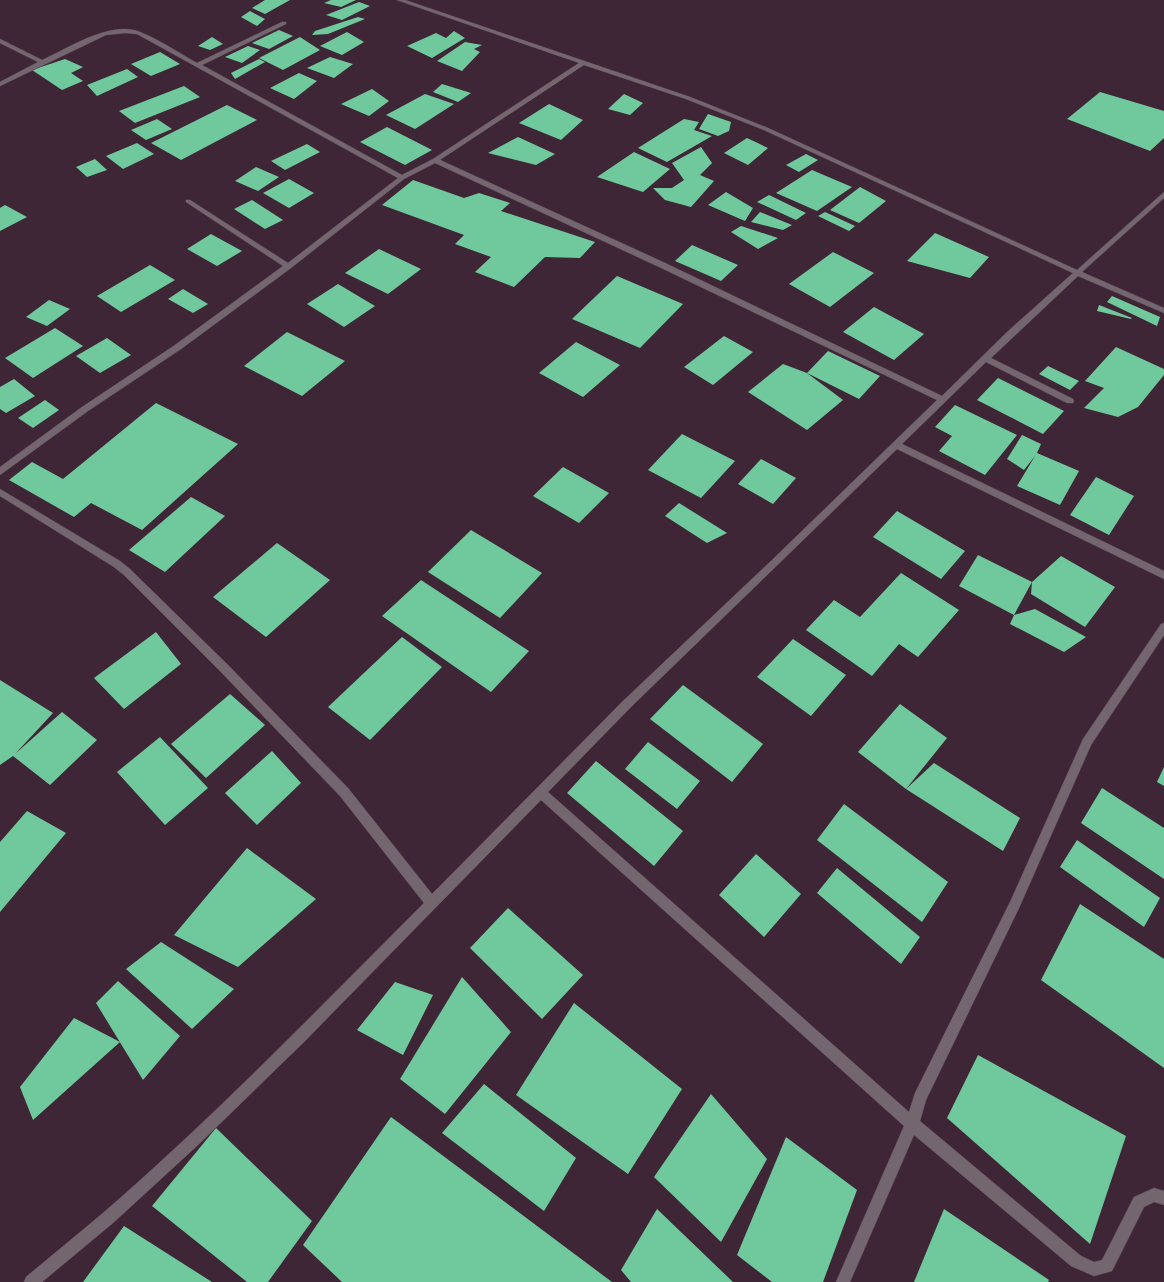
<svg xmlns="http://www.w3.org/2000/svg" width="1164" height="1282" font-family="Figtree,sans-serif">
	<rect width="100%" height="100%" fill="#3f2636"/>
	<g fill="#70c99c">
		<polygon points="265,0 290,0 265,14 252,8"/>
		<polygon points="331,0 356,0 341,7 324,3"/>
		<polygon points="359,2 370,6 342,20 326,15"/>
		<polygon points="250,11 265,19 257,26 241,17"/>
		<polygon points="358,17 365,19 328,34 312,35 315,31"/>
		<polygon points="279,30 293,36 269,49 252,43"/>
		<polygon points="454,31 465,38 432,58 407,46 436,33 446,38"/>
		<polygon points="347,32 364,42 342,55 320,46"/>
		<polygon points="212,37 223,44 210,50 198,46"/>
		<polygon points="300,37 320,50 283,70 259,58"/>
		<polygon points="465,42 482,45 474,49 480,52 462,71 437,61"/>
		<polygon points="248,46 260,50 242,63 225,57"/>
		<polygon points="160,52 180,64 151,76 131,64"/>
		<polygon points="330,57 353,64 334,78 307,68"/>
		<polygon points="65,59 83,67 71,73 83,81 62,90 32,70"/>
		<polygon points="259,59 265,62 235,79 231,73"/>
		<polygon points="127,69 138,77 97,96 87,85"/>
		<polygon points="299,73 317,81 294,99 270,88"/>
		<polygon points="442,84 471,93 458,102 433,92"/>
		<polygon points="184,86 200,97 135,123 119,111"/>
		<polygon points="372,89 389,101 369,116 341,104"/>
		<polygon points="1100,92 1164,111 1164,138 1150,151 1067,119"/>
		<polygon points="425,94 454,104 415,129 386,115"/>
		<polygon points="624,94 643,103 630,115 608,109"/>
		<polygon points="549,104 583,120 561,140 519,123"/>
		<polygon points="227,105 257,120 181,160 151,143"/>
		<polygon points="708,114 731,122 729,131 718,136 699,129"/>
		<polygon points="157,119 172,129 146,140 131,130"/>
		<polygon points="684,119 699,122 694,130 712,136 667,162 638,148"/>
		<polygon points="387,127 432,150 405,165 360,142"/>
		<polygon points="518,137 555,154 536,165 488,153"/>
		<polygon points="747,138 768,148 748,165 724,153"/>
		<polygon points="137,143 154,154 123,169 106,156"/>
		<polygon points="307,144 320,152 285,170 271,161"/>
		<polygon points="701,147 712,163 700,175 714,181 691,207 665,200 653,188 672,188 684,180 672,163"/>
		<polygon points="634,152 670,169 643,192 597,177"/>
		<polygon points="806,154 818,160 799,172 786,165"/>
		<polygon points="95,159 107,170 87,177 76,167"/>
		<polygon points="256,167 279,177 258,191 235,181"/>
		<polygon points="812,170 852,187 817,211 776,193"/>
		<polygon points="289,179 314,193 289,208 263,193"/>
		<polygon points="413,180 464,198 479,193 510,203 501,211 595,242 580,258 545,257 514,287 475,272 491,257 455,244 464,235 382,205"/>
		<polygon points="860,187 886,201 859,223 830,210"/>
		<polygon points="726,192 753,208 745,221 708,205"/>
		<polygon points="769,195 806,213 796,220 757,202"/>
		<polygon points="252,200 283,220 265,229 234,209"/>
		<polygon points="5,205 27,217 0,231 0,208"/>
		<polygon points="760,212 792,225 783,230 751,222"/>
		<polygon points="825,212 855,226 849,231 818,216"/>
		<polygon points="741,226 778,238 758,249 731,232"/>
		<polygon points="935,233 989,257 970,278 907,261"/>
		<polygon points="211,234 242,251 217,266 187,249"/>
		<polygon points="692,245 738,265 721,281 675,261"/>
		<polygon points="379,249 421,269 388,294 345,273"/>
		<polygon points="833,252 874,273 830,307 789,284"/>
		<polygon points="150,265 175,280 121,312 97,296"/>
		<polygon points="617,276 683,304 640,348 572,319"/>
		<polygon points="338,284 375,306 344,327 307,304"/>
		<polygon points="183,289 208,304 193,313 168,299"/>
		<polygon points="1112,296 1160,317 1157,326 1107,302"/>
		<polygon points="49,300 70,309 47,326 26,317"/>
		<polygon points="1099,305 1132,318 1131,319 1097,311"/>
		<polygon points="874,307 924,334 894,360 843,332"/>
		<polygon points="55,328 83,346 33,378 5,358"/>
		<polygon points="287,332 345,361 302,396 244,366"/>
		<polygon points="724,336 753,352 713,385 684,367"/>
		<polygon points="107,338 131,355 100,373 76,356"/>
		<polygon points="576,342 620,365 583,397 539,373"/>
		<polygon points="1116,347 1164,369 1164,375 1138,407 1118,417 1084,408 1104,388 1085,381"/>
		<polygon points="828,351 880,376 859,399 807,373"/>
		<polygon points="783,364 807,373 843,400 807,430 748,392"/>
		<polygon points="1048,366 1079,381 1070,390 1039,374"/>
		<polygon points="998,378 1064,411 1043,434 977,400"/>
		<polygon points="14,379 35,396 6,413 0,409 0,387"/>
		<polygon points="45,400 59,410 33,428 18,418"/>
		<polygon points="156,403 238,444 142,530 91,503 74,517 9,480 32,462 63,479"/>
		<polygon points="955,405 1017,435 985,475 939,451 952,436 935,427"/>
		<polygon points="682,434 735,461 701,498 648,470"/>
		<polygon points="1022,435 1041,444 1037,453 1079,471 1060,505 1017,486 1035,456 1024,470 1007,459"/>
		<polygon points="761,459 796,478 773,504 738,484"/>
		<polygon points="563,467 609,493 579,523 533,496"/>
		<polygon points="1096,477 1134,496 1109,535 1070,515"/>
		<polygon points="191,497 225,516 165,572 129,550"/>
		<polygon points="679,503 727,533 707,543 665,516"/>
		<polygon points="897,511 965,551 941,579 873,537"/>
		<polygon points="471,530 542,573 500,618 428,572"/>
		<polygon points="277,543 330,580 266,637 213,597"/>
		<polygon points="978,555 1032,582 1014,615 959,586"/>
		<polygon points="1061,556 1115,587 1085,627 1031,594 1032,582"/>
		<polygon points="901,573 959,610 918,657 899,644 872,676 806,630 834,600 860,617"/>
		<polygon points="421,580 529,651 491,692 382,616"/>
		<polygon points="1035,609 1086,637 1064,652 1010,624 1014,615"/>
		<polygon points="156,632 181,664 124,709 94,678"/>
		<polygon points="402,637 442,667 370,740 328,707"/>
		<polygon points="793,639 846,675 811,716 757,677"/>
		<polygon points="0,680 53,713 15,754 62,712 97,740 50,785 13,756 0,765"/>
		<polygon points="683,685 763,744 732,782 650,719"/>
		<polygon points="230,694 265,725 206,778 171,744"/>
		<polygon points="900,704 947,738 906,789 858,752"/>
		<polygon points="160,737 208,788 165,825 117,772"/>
		<polygon points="648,742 700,781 677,809 625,769"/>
		<polygon points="272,751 301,783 257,825 225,793"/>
		<polygon points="596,761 683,831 654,866 567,793"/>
		<polygon points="934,763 1020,818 1003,851 906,789"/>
		<polygon points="1164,767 1164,786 1157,782"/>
		<polygon points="1102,788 1164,828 1164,879 1081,823"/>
		<polygon points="844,804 948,882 922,922 817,840"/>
		<polygon points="27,811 66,833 0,912 0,842"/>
		<polygon points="1077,840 1160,898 1144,927 1060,867"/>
		<polygon points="247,848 316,899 238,967 174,935"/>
		<polygon points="756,854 801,894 764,937 719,895"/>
		<polygon points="837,868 920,937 901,964 817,893"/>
		<polygon points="1080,904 1164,959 1164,1068 1041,980"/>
		<polygon points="508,908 583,975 542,1019 470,948"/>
		<polygon points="161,942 234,989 192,1029 126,969"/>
		<polygon points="462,977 511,1032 445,1114 400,1079"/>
		<polygon points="118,981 180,1036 143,1080 96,1003"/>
		<polygon points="395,982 433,995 403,1055 357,1030"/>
		<polygon points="574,1003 682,1089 628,1174 516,1095"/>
		<polygon points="74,1018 120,1042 33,1120 20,1087"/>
		<polygon points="978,1055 1126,1136 1090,1244 947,1118"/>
		<polygon points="484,1084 576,1158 544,1211 442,1133"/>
		<polygon points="711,1094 767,1159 721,1242 654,1177"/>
		<polygon points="391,1117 612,1282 342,1282 303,1245"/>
		<polygon points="216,1128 312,1221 268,1282 247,1282 152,1206"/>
		<polygon points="786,1137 857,1190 823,1282 772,1282 737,1255"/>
		<polygon points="657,1209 733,1282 631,1282 621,1270"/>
		<polygon points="944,1209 1049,1280 1048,1282 914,1282"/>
		<polygon points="124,1226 212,1282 83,1282"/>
	</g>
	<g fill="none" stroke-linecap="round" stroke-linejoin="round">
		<defs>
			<path id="minor" d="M397,0H405L690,97L768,128L1077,270L1164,192V198L1082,272L1164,308V313L1078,276L991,358L1073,399L1074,401L1073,403H1067L986,362L902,444L1164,571V579L897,449L631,707L548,792L909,1112L915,1093L1011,900L1083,739L1161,624L1164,623V635L1091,745L1019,908L926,1100L920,1121L1081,1256L1094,1262L1102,1260L1134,1197L1154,1188L1164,1191V1205L1154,1202L1144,1207L1112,1271L1094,1276L1071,1266L914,1135L850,1282H836L904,1126L541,800L304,1042L198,1145L113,1223L42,1282H24L26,1277C51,1256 77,1235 103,1213C215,1116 319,1008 424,903L340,796L219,670L124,575L114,567L0,496V489L120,561L130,569L227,664L348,788L432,894L623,701L771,561L937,400L657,266L435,163L404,179L291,268L181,349L88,411L0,475V467L82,407L175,345L283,266L186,202V200H190L288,263L398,178L137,34L125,33L106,35L0,86V82L38,62L0,43V39L42,60C69,48 111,20 140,32C160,40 179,53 197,63L282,22H286V24L202,65L402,175L433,159L579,63ZM584,65L686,99L764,130L1073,273L1007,332L942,396L663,262L440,160Z"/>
		</defs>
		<use href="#minor" stroke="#5c4453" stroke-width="1"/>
		<use href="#minor" fill="#73666e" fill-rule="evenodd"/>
	</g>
</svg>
